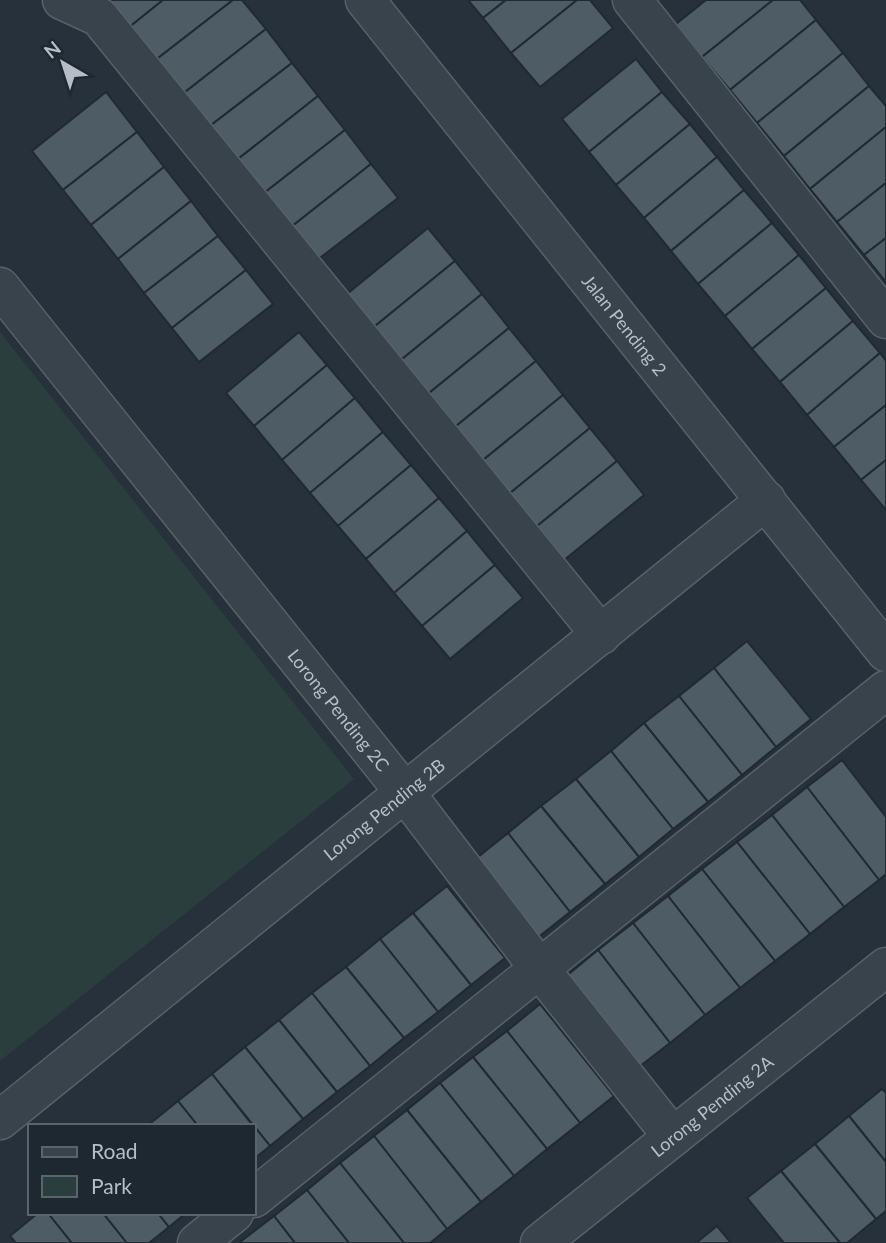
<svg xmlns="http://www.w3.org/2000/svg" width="886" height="1243" font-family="Lato,sans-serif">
	<rect width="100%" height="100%" fill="#26313b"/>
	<polygon fill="#293e3d" points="0,332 354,779 0,1061"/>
	<g fill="#4e5c65" stroke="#202a32" stroke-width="2">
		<polygon points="104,0 163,0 127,29"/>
		<polygon points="163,0 233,0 153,62 127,29"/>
		<polygon points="233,0 242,0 266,29 180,96 153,62"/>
		<polygon points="468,0 506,0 483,18"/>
		<polygon points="506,0 577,0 511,53 483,18"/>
		<polygon points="577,0 590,0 613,28 540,87 511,53"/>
		<polygon points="706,0 773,0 702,57 676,24"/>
		<polygon points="773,0 800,0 816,20 730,90 702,57"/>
		<polygon points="816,20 843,53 757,123 730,90"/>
		<polygon points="266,29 292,63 206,129 180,96"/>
		<polygon points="843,53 869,86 784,156 757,123"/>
		<polygon points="636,59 662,92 589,152 562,119"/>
		<polygon points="292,63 318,96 233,163 206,129"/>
		<polygon points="869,86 886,106 886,127 810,189 784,156"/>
		<polygon points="106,92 137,132 63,190 32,151"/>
		<polygon points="662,92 690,124 616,185 589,152"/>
		<polygon points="318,96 345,130 259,197 233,163"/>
		<polygon points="690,124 717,157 644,218 616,185"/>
		<polygon points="886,127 886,183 837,222 810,189"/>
		<polygon points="345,130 371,164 286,231 259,197"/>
		<polygon points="137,132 164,167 91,225 63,190"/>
		<polygon points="717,157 744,190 671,251 644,218"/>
		<polygon points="371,164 398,198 312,264 286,231"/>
		<polygon points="164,167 191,201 118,259 91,225"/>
		<polygon points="886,183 886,238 864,255 837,222"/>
		<polygon points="744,190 772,223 698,284 671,251"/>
		<polygon points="191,201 218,236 144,293 118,259"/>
		<polygon points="772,223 799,255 725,316 698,284"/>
		<polygon points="428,228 455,261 369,331 342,298"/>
		<polygon points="218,236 246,270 172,328 144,293"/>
		<polygon points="886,238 886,282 864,255"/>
		<polygon points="799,255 826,288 752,349 725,316"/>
		<polygon points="455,261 482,294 396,364 369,331"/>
		<polygon points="246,270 273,304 199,362 172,328"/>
		<polygon points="826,288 853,321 780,382 752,349"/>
		<polygon points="482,294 509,328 423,398 396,364"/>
		<polygon points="853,321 880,353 807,415 780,382"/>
		<polygon points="509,328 536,361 450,431 423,398"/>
		<polygon points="299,332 327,365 254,426 226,393"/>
		<polygon points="880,353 886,361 886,405 834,447 807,415"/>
		<polygon points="536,361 563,395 477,465 450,431"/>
		<polygon points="327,365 355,398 282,460 254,426"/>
		<polygon points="563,395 590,428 504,498 477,465"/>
		<polygon points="355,398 383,432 310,493 282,460"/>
		<polygon points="886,405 886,460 861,480 834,447"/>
		<polygon points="590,428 617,461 531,531 504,498"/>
		<polygon points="383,432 411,465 338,526 310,493"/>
		<polygon points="886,460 886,510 861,480"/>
		<polygon points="617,461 644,495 558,565 531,531"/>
		<polygon points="411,465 439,498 366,559 338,526"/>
		<polygon points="439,498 467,531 394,593 366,559"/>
		<polygon points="467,531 495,565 422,626 394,593"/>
		<polygon points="495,565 523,598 450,659 422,626"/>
		<polygon points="747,641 811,719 776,747 714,668"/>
		<polygon points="714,668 776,747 742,775 679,696"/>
		<polygon points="679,696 742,775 708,802 644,723"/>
		<polygon points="644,723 708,802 673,829 611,751"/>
		<polygon points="611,751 673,829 639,857 576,779"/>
		<polygon points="842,760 886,817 886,874 879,880 807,787"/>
		<polygon points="576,779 639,857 605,884 541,806"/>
		<polygon points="807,787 879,880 844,907 772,815"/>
		<polygon points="541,806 605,884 570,912 508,833"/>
		<polygon points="772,815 844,907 810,934 737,842"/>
		<polygon points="508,833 570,912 536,939 473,861"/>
		<polygon points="737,842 810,934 775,961 702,869"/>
		<polygon points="702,869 775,961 740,988 668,896"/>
		<polygon points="447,886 505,958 471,985 413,913"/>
		<polygon points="668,896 740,988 705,1015 633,923"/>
		<polygon points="413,913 471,985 438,1012 380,939"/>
		<polygon points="633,923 705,1015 670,1043 598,950"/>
		<polygon points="380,939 438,1012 404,1038 346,967"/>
		<polygon points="598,950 670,1043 635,1070 564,978"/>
		<polygon points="346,967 404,1038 370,1066 312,993"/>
		<polygon points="312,993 370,1066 337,1092 279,1020"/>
		<polygon points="540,1004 614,1096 580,1123 507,1031"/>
		<polygon points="279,1020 337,1092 303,1119 245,1047"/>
		<polygon points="507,1031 580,1123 547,1149 473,1057"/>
		<polygon points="245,1047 303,1119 270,1146 212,1074"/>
		<polygon points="473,1057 547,1149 514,1176 440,1083"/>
		<polygon points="212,1074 253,1126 198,1126 178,1101"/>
		<polygon points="440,1083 514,1176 481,1202 407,1110"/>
		<polygon points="882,1089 886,1093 886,1162 849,1116"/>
		<polygon points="178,1101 198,1126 147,1126"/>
		<polygon points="407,1110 481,1202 447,1229 374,1136"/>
		<polygon points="849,1116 886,1162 886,1211 876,1219 815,1144"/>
		<polygon points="254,1126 270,1146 254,1159"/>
		<polygon points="374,1136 447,1229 430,1243 404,1243 340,1163"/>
		<polygon points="815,1144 876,1219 847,1243 840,1243 781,1171"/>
		<polygon points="340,1163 404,1243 349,1243 307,1190"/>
		<polygon points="781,1171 840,1243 784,1243 747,1198"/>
		<polygon points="307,1190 349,1243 295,1243 274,1216"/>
		<polygon points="38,1213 48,1213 72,1243 16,1243 10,1236"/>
		<polygon points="48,1213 103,1213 127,1243 72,1243"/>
		<polygon points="103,1213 158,1213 169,1227 149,1243 127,1243"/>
		<polygon points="158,1213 186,1213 169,1227"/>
		<polygon points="274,1216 295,1243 241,1243 240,1242"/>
		<polygon points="717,1226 731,1243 696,1243"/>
	</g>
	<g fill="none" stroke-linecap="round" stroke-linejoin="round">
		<defs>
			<g id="minor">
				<polyline points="62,0 99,17 601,635"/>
				<path id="s1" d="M365,0L886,652"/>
				<polyline points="632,0 886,319"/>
				<path id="s2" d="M0,287L406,794L539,968L673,1137"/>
				<path id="s3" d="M0,1120L766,500"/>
				<polyline points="254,1198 886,690"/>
				<polyline points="197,1243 234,1213"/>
				<path id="s4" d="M540,1243L886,967"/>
			</g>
		</defs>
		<use href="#minor" stroke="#576169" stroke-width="41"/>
		<use href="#minor" stroke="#39434b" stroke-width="38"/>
	</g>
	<g text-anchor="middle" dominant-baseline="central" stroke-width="6" stroke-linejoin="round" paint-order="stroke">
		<g font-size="18" fill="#b5bec6" stroke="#1e2830">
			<text stroke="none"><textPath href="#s1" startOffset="416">Jalan Pending 2</textPath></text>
			<text stroke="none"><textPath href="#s2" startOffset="542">Lorong Pending 2C</textPath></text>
			<text stroke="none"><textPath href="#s3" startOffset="494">Lorong Pending 2B</textPath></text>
			<text stroke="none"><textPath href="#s4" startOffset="220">Lorong Pending 2A</textPath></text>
		</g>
	</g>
	<rect x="28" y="1124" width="228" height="91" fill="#1e2830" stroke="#5a646c" stroke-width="2"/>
	<rect x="42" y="1147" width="35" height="10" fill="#39434b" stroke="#5a646c" stroke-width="2"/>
	<text x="91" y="1159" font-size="21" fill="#b5bec6">Road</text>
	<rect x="42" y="1176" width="35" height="21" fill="#293e3d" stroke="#5a646c" stroke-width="2"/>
	<text x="91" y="1194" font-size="21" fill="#b5bec6">Park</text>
	<g transform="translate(63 63) rotate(321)" stroke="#1e2830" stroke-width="5" paint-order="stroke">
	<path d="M0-5L12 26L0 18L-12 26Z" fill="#b5bec6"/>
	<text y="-10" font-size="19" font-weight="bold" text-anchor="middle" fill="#b5bec6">N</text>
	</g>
</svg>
